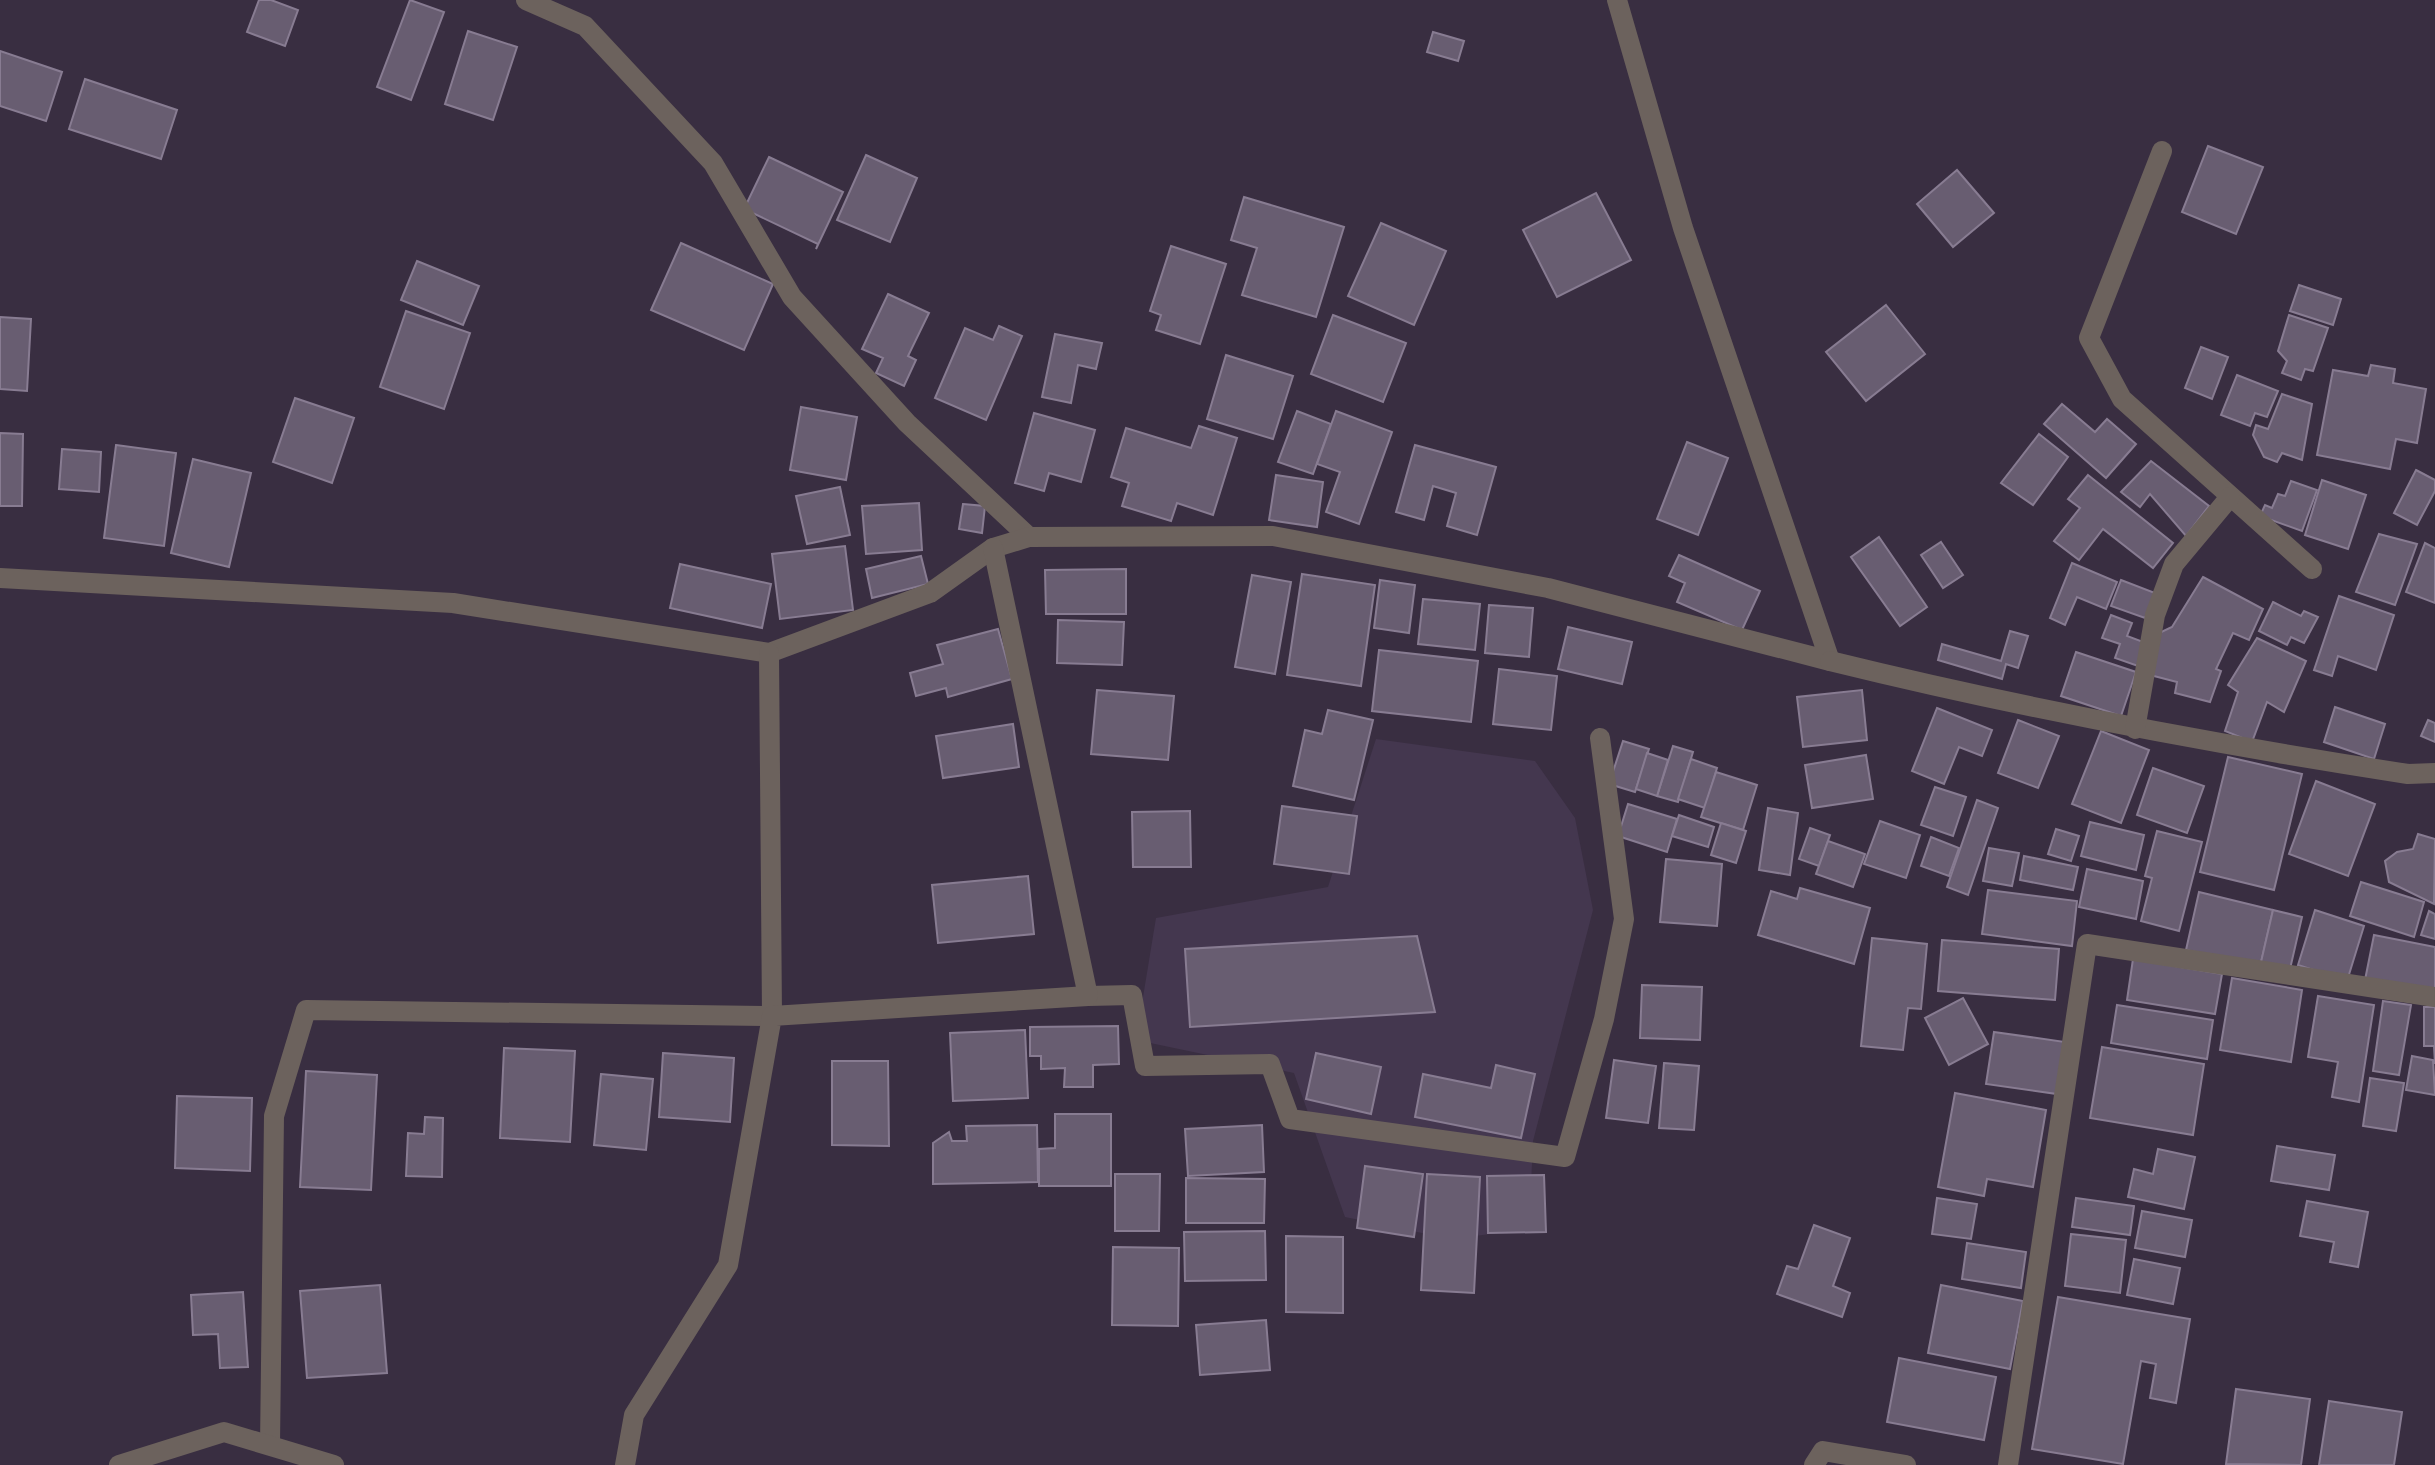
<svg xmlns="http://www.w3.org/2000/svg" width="2435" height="1465" font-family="'Zilla Slab',serif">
	<rect width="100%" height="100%" fill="#392e41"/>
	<polygon fill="#44374f" points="1376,739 1535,761 1575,818 1593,910 1533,1141 1529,1229 1451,1239 1345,1217 1294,1073 1136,1040 1156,918 1328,887"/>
	<g fill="#685d71" stroke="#887c92" stroke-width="2">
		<polygon points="259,0 271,0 298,10 285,46 247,32"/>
		<polygon points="410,0 444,12 411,100 377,87"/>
		<polygon points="468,31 517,47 493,120 445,104"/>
		<polygon points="1433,32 1464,41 1458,61 1427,52"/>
		<polygon points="0,51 62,72 46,121 0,106"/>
		<polygon points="85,79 177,110 161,159 69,129"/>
		<polygon points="2208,146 2263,167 2236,234 2182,212"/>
		<polygon points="866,155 917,178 890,242 837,220"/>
		<polygon points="769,157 843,192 816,249 818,244 744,209"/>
		<polygon points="1957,170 1994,213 1953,247 1917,204"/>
		<polygon points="1596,193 1631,260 1557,297 1523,230"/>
		<polygon points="1244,197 1344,227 1316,317 1242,295 1257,248 1231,240"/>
		<polygon points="1381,223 1446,251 1414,325 1348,296"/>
		<polygon points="681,243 773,284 744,350 651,310"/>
		<polygon points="1171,246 1226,264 1200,344 1156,330 1161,315 1150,311"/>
		<polygon points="417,261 479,286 463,325 401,300"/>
		<polygon points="2299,285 2341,299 2333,325 2290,311"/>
		<polygon points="888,294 929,313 908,356 916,360 904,386 876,373 883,358 862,349"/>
		<polygon points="1886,305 1925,354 1866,401 1826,352"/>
		<polygon points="406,311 470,333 444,409 380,387"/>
		<polygon points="1333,315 1406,343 1383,402 1311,374"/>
		<polygon points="2289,315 2328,328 2313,371 2305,369 2301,380 2282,373 2287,361 2278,351"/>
		<polygon points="0,317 31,319 27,391 0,389"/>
		<polygon points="999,326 1022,336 986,420 935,398 965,328 993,340"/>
		<polygon points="1055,334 1102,343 1096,369 1078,365 1071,403 1042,397"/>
		<polygon points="2201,347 2228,357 2212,399 2185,388"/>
		<polygon points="1226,355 1293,376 1273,439 1207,419"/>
		<polygon points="2371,365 2395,369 2393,383 2426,389 2417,443 2396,439 2390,469 2317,455 2333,370 2368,376"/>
		<polygon points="2237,375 2278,391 2267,417 2255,413 2250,426 2221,415"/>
		<polygon points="2282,394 2312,404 2302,460 2282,453 2277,462 2264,457 2253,435 2256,425 2268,429"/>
		<polygon points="295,398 354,418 332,483 273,462"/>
		<polygon points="2062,404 2095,432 2107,419 2136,444 2106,478 2044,424"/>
		<polygon points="801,407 857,417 846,480 790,470"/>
		<polygon points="1297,411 1331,424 1313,474 1278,462"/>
		<polygon points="1336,411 1392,432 1359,524 1326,512 1340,472 1317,464"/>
		<polygon points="1034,413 1095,430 1081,482 1049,473 1044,491 1015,483"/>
		<polygon points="1199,426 1237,438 1213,515 1177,503 1171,521 1122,506 1129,483 1111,477 1126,428 1191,448"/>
		<polygon points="0,433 23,434 22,506 0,506"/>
		<polygon points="2039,434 2068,457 2033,505 2001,483"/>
		<polygon points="1687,442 1728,458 1698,535 1657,519"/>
		<polygon points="116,445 176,453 164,546 104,538"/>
		<polygon points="1415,445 1496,467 1477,535 1447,526 1456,493 1433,486 1424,520 1396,512"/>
		<polygon points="62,449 101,452 99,492 59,489"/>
		<polygon points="193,459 251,473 229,567 171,553"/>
		<polygon points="2151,461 2209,506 2186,536 2150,494 2140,507 2121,492"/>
		<polygon points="2416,470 2435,480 2435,491 2417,525 2394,513"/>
		<polygon points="1276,475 1323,482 1317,527 1269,520"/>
		<polygon points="2088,475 2173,543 2153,568 2103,529 2079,560 2054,541 2080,508 2068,499"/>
		<polygon points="2322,480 2366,495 2348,549 2305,535"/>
		<polygon points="2291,481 2317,490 2302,531 2260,516 2265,505 2272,508 2278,494 2285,496"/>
		<polygon points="840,487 850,535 807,544 796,496"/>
		<polygon points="919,503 922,550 866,554 862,506"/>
		<polygon points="963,504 985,506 982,533 959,529"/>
		<polygon points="2379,534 2417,544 2395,605 2356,592"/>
		<polygon points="1879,537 1927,607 1900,626 1851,557"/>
		<polygon points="1941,542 1963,575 1943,588 1921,555"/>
		<polygon points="2425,543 2435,548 2435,603 2406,592"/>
		<polygon points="845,546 853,610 780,619 772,554"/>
		<polygon points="1679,555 1760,591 1742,630 1677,602 1685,583 1669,576"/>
		<polygon points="921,556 928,584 872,598 866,569"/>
		<polygon points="2072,563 2117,582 2106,609 2077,597 2065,625 2050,618"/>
		<polygon points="680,564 771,584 762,628 670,608"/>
		<polygon points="1126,569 1126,614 1046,614 1045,570"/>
		<polygon points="1302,574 1375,585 1361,686 1287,675"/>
		<polygon points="1252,575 1291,582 1275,674 1235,667"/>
		<polygon points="2203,577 2263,609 2249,640 2233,633 2216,669 2221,671 2210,702 2175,693 2177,682 2150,675 2157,634 2172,627"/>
		<polygon points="1380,580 1415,585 1409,633 1374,628"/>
		<polygon points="2121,580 2155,593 2145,618 2111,606"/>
		<polygon points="2339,596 2394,615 2376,670 2338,656 2332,676 2314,670"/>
		<polygon points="1423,599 1480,604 1475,650 1418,644"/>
		<polygon points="2273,602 2301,616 2304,611 2318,617 2304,643 2291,637 2287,645 2259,631"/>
		<polygon points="1489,605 1533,608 1529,657 1485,653"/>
		<polygon points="2111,615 2132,623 2127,636 2146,643 2138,666 2115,658 2120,644 2102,638"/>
		<polygon points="1058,620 1124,622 1122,665 1057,663"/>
		<polygon points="1568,627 1632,642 1622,684 1558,669"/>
		<polygon points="998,629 1012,679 948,697 946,688 916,696 910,673 943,664 937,645"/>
		<polygon points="2010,631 2028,636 2018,668 2006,664 2002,679 1938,660 1942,644 2001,661"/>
		<polygon points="2257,638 2306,661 2284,712 2267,702 2252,742 2225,731 2238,692 2228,685"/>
		<polygon points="1379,650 1478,661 1471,722 1372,711"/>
		<polygon points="2076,652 2136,672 2121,716 2061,696"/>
		<polygon points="1499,669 1557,676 1551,730 1493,724"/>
		<polygon points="1097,690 1174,696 1168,760 1091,754"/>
		<polygon points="1862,690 1867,740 1803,747 1797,697"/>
		<polygon points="2335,707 2385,724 2374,759 2324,742"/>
		<polygon points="1937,708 1992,730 1982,756 1959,747 1944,784 1912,771"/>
		<polygon points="1328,710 1373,720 1354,800 1293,786 1305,730 1322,734"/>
		<polygon points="2018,720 2059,736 2038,788 1998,773"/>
		<polygon points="2428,720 2435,723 2435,742 2421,736"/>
		<polygon points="1013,724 1019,767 943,778 936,736"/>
		<polygon points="2101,731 2149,750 2121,823 2072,804"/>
		<polygon points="1623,741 1649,749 1635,792 1609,784"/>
		<polygon points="1673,746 1693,752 1678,802 1657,796"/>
		<polygon points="1647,753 1668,760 1657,796 1636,789"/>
		<polygon points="1866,755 1873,799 1812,808 1805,765"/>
		<polygon points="2228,757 2302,774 2274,890 2200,872"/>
		<polygon points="1691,759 1717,768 1705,808 1678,799"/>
		<polygon points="2153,768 2204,786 2187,833 2137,815"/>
		<polygon points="1716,772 1757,785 1743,830 1701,817"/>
		<polygon points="2316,781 2375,804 2348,876 2289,854"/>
		<polygon points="1935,787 1966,797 1953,836 1921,825"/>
		<polygon points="1977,800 1998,808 1968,895 1947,887"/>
		<polygon points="1628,804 1677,819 1667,852 1618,836"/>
		<polygon points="1282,806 1357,816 1349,874 1274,864"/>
		<polygon points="1768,808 1798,813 1790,875 1759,870"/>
		<polygon points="1190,811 1191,867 1133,867 1132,812"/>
		<polygon points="1679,815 1714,827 1708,847 1672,836"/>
		<polygon points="1880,821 1920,835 1906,878 1864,864"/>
		<polygon points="2090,822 2144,835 2136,870 2081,856"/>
		<polygon points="1721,823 1746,831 1736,863 1711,855"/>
		<polygon points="1810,828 1830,835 1819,866 1799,859"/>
		<polygon points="2056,829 2079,836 2071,861 2048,854"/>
		<polygon points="2157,831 2202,842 2179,931 2141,921 2152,878 2145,876"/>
		<polygon points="2418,834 2435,839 2434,904 2389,882 2385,861 2397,852 2413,849"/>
		<polygon points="1931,837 1959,848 1949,876 1921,866"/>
		<polygon points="1828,841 1865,854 1853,887 1816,874"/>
		<polygon points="1989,848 2019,853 2012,886 1983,881"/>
		<polygon points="2024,856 2078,867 2073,890 2020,880"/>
		<polygon points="1666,859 1722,864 1717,926 1660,922"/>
		<polygon points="2087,869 2143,881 2136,919 2079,907"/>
		<polygon points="1028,876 1034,934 938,943 932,885"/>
		<polygon points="2361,882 2424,902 2414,937 2350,916"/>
		<polygon points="1800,888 1870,908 1854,964 1758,935 1771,891 1797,899"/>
		<polygon points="1988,890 2077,901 2072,946 1982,934"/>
		<polygon points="2199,892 2273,910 2260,967 2186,950"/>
		<polygon points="2273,910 2302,917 2290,969 2261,962"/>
		<polygon points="2315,910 2364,926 2347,981 2298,965"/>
		<polygon points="2429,911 2435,914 2435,939 2421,935"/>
		<polygon points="2374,935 2435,947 2435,994 2365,980"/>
		<polygon points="1417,936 1435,1012 1190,1027 1185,949"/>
		<polygon points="1872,938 1927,944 1921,1009 1908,1008 1903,1050 1861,1046"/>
		<polygon points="1942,940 2059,949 2055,1000 1938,991"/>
		<polygon points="2133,959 2222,974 2215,1014 2127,1000"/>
		<polygon points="2232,978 2302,990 2291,1062 2220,1050"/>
		<polygon points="1642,985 1702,987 1700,1040 1640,1038"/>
		<polygon points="2318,996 2374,1005 2359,1102 2332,1097 2338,1062 2308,1057"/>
		<polygon points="1963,998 1988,1044 1949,1065 1925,1018"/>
		<polygon points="2383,1001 2411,1005 2399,1075 2373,1071"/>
		<polygon points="2117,1005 2213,1020 2207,1059 2111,1043"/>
		<polygon points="2424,1007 2435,1007 2435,1064 2434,1046 2424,1046"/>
		<polygon points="1118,1026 1119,1064 1093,1065 1093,1087 1064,1087 1065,1068 1041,1069 1041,1056 1030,1056 1030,1027"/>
		<polygon points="1025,1030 1028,1098 953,1101 950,1033"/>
		<polygon points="1994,1032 2065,1042 2057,1094 1986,1084"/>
		<polygon points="2102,1047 2204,1064 2193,1135 2090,1118"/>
		<polygon points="504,1048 575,1051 570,1142 500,1138"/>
		<polygon points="663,1053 734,1058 730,1122 659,1117"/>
		<polygon points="1316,1053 1381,1067 1371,1114 1306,1099"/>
		<polygon points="2412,1056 2433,1060 2435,1095 2406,1090"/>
		<polygon points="1614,1060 1656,1066 1648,1123 1606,1118"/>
		<polygon points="832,1061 888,1061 889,1146 832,1145"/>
		<polygon points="1664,1063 1699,1066 1694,1130 1659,1128"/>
		<polygon points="1496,1065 1535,1074 1521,1138 1415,1117 1423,1074 1491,1088"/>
		<polygon points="306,1071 377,1075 371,1190 300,1187"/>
		<polygon points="601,1074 653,1079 646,1150 594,1145"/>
		<polygon points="2370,1078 2404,1083 2396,1131 2363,1126"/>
		<polygon points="1955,1093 2046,1110 2033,1187 1987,1179 1984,1196 1938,1187"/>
		<polygon points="177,1096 252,1098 250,1171 175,1168"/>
		<polygon points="1055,1114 1111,1114 1111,1186 1039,1186 1039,1149 1055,1148"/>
		<polygon points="425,1117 443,1118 442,1177 406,1176 408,1133 424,1134"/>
		<polygon points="1037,1125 1038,1182 933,1184 933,1143 949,1132 952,1141 967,1141 966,1126"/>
		<polygon points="1262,1125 1264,1172 1188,1176 1185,1129"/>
		<polygon points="2277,1146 2335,1155 2329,1190 2271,1181"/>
		<polygon points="2158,1149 2195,1157 2184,1209 2128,1197 2134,1169 2153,1174"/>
		<polygon points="1365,1166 1423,1174 1414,1237 1357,1228"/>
		<polygon points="1115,1174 1160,1174 1159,1231 1115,1231"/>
		<polygon points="1427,1174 1480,1177 1474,1293 1421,1290"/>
		<polygon points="1544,1175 1546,1232 1488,1233 1487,1176"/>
		<polygon points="1186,1178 1265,1179 1264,1223 1186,1223"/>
		<polygon points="1937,1198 1977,1204 1971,1239 1932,1234"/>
		<polygon points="2076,1198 2134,1206 2130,1235 2072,1227"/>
		<polygon points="2307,1201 2368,1212 2358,1267 2330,1262 2334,1242 2300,1236"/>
		<polygon points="2142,1211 2192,1220 2185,1257 2135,1248"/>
		<polygon points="1814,1225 1850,1238 1833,1286 1850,1293 1842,1317 1777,1294 1787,1266 1798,1269"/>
		<polygon points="1265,1231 1266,1280 1185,1281 1184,1232"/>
		<polygon points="2071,1234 2126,1240 2120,1293 2065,1286"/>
		<polygon points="1286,1236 1343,1237 1343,1313 1286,1312"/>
		<polygon points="1967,1243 2026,1252 2021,1288 1962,1279"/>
		<polygon points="1113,1247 1179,1248 1178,1326 1112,1325"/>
		<polygon points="2134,1259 2180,1268 2173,1304 2127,1295"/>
		<polygon points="380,1285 387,1373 307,1378 300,1291"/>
		<polygon points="1941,1285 2023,1301 2010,1369 1928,1353"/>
		<polygon points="243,1292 248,1367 220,1368 218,1334 193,1335 191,1295"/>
		<polygon points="2058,1297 2190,1319 2176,1403 2150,1398 2156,1364 2141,1361 2123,1464 2032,1449"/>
		<polygon points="1266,1320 1270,1370 1200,1375 1196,1325"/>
		<polygon points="1899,1358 1996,1377 1984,1440 1887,1422"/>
		<polygon points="2236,1389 2310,1399 2301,1465 2226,1464"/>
		<polygon points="2329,1401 2402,1412 2394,1465 2319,1465"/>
	</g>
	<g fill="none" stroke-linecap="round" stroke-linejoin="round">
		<g stroke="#6c625d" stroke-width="20">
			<polyline points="526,0 585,26 713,163 792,297 907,423 1029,537"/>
			<polyline points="2162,151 2089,338 2122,399 2312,569"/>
			<polyline points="0,578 453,603 769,653 930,593 993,548 1029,537 1273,536 1548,588 1830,661 1683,228 1617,0"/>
			<path d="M1830,661C2021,708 2213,744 2408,774L2435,773"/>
			<polyline points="2135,729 2155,615 2174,564 2230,497"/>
			<polyline points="1088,996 1132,995 1145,1066 1270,1064 1290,1119 1565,1157 1604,1019 1624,919 1600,738"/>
			<polyline points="270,1445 274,1116 306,1010 772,1016 769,653"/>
			<polyline points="119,1465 224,1432 334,1465"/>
			<polyline points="625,1465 634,1415 728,1265 772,1016 1088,996 993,548"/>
			<polyline points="1814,1465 1823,1451 1906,1465"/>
			<polyline points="2008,1465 2087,944 2435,997"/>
		</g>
	</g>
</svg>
